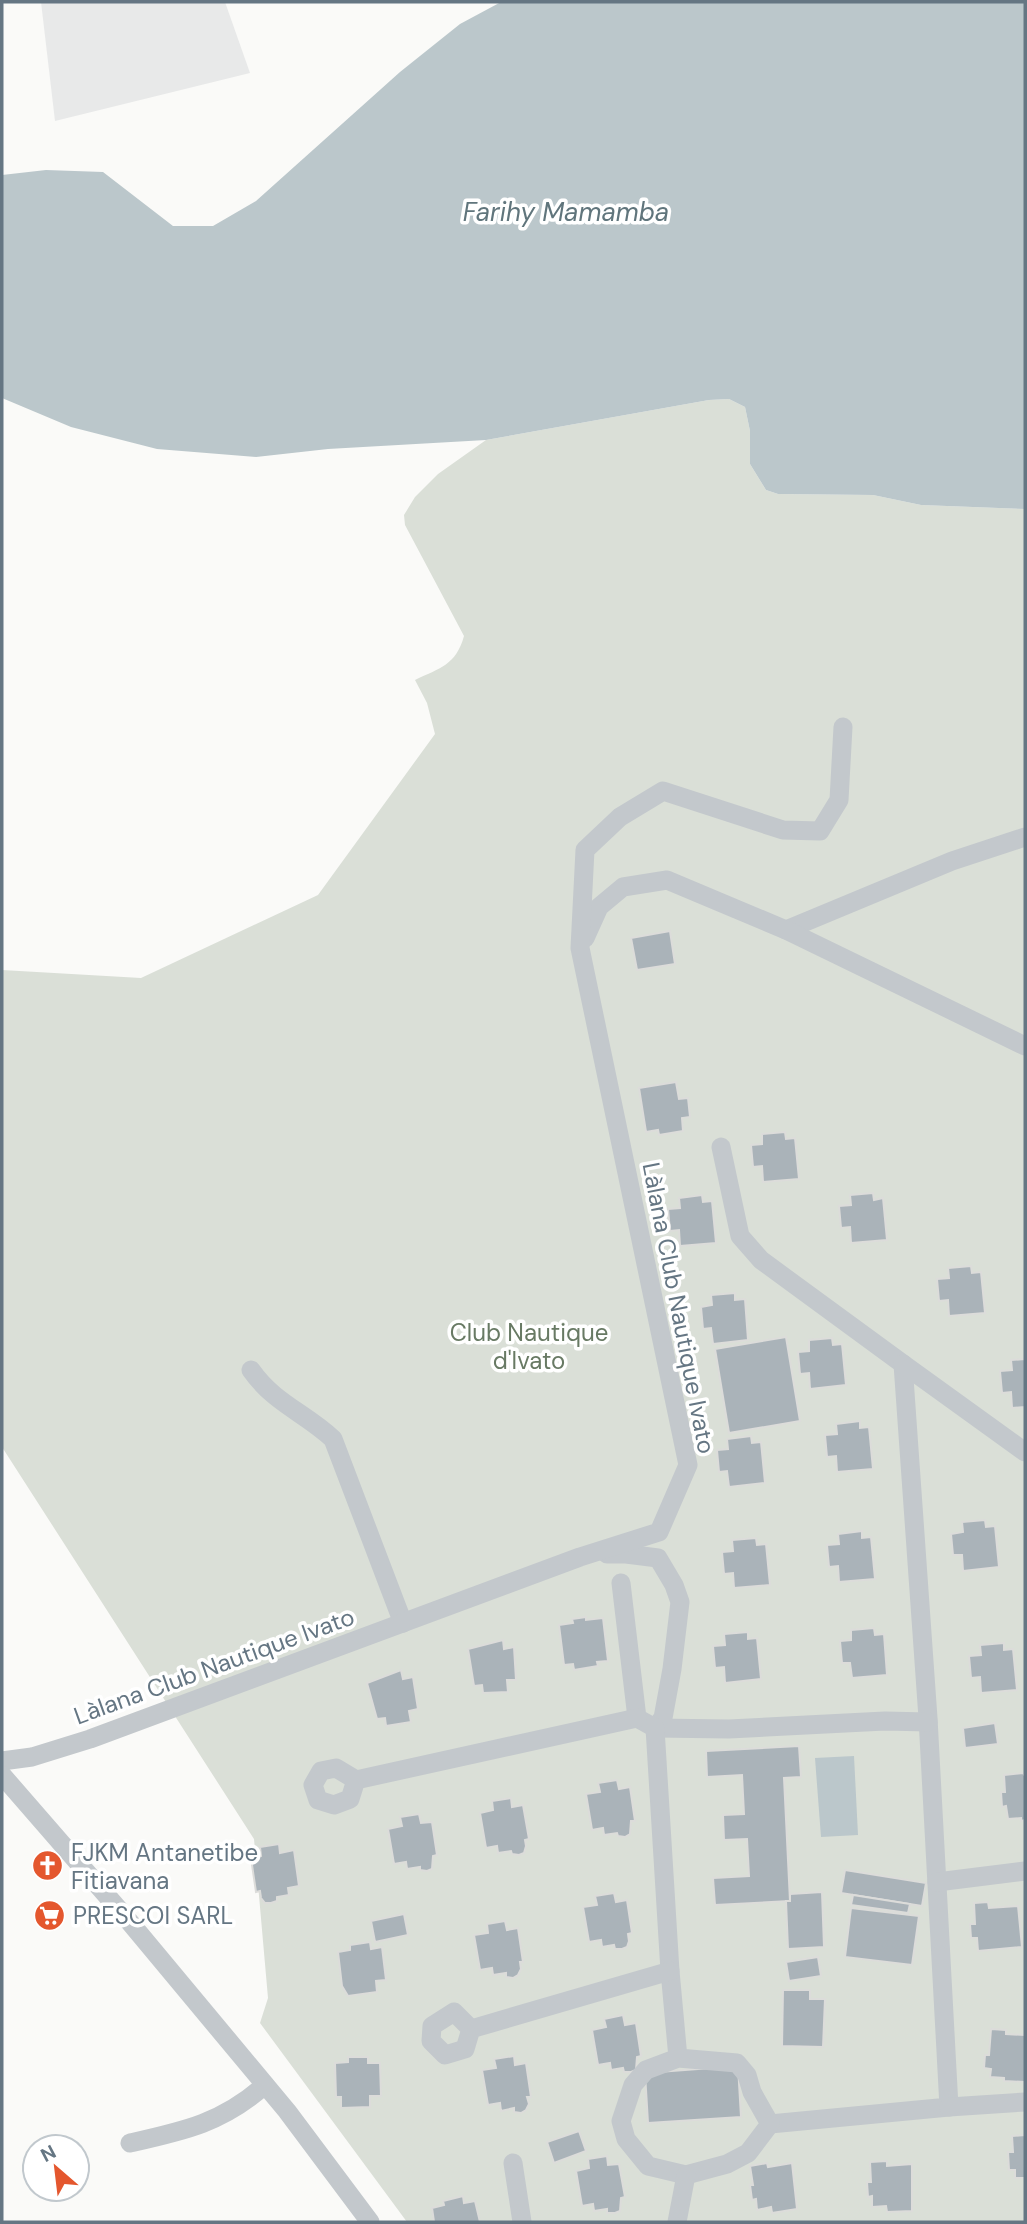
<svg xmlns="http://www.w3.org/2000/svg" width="1027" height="2224" font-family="'DM Sans',sans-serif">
	<rect width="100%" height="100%" fill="#fafaf8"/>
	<polygon fill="#e8e9e9" points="41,2 225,2 250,73 55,121"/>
	<path fill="#dadfd7" d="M729,399L745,407L750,431V464L766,490L778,494L873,495L921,505L1025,509V2222H407L260,2023L268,1998L254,1839L2,1447V970L141,978L318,895L435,734L427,703L415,680C440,668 456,665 464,636L405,525L404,515L415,497L438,474L486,440L709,400Z"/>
	<g fill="#bbc7cb">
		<polygon points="501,2 1025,2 1025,509 921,505 873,495 778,494 766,490 750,464 750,431 745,407 729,399 709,400 486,440 328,449 256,457 157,449 71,427 2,398 2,175 46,170 103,172 173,226 213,226 256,201 400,72 460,24"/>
		<polygon points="854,1756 858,1835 821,1837 815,1758"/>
	</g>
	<g fill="#aab3b9" stroke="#dcdcda" stroke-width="2">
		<polygon points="670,931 675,964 637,970 631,938"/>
		<polygon points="676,1082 679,1099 688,1098 690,1117 682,1118 683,1131 659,1135 658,1130 646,1132 639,1088"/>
		<polygon points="785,1132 786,1139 795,1138 799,1179 763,1182 762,1166 753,1167 751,1145 762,1144 762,1134"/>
		<polygon points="873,1193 874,1200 883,1198 887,1240 851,1243 850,1227 841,1228 839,1206 851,1205 850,1195"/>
		<polygon points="702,1195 703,1202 712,1201 716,1243 680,1246 679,1230 670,1231 668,1209 680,1208 679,1198"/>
		<polygon points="971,1266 972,1273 981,1272 985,1313 949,1316 948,1300 939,1301 937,1279 949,1278 948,1268"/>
		<polygon points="735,1293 735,1300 745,1299 748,1340 713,1344 711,1328 703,1329 701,1307 712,1305 711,1295"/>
		<polygon points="786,1337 800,1421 729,1433 715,1349"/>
		<polygon points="832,1338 833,1345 842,1344 846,1385 810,1389 809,1373 800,1374 798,1352 809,1351 809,1340"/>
		<polygon points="1025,1359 1025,1407 1012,1408 1011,1392 1002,1393 1000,1371 1012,1370 1011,1360"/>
		<polygon points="860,1421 860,1428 869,1427 873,1469 837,1472 836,1456 827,1457 825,1435 837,1434 836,1424"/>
		<polygon points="751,1436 752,1443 761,1442 765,1483 729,1487 727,1471 719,1472 717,1450 728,1449 727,1439"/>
		<polygon points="985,1520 986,1527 995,1526 999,1567 963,1571 962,1555 953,1555 951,1534 963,1532 962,1522"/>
		<polygon points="862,1531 862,1538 871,1537 875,1579 839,1582 838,1566 829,1567 827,1545 839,1544 838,1534"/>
		<polygon points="756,1538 757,1545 766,1544 770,1585 734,1588 733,1573 724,1574 722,1552 733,1551 732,1540"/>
		<polygon points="586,1617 586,1620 603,1618 608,1661 597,1662 598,1666 574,1670 573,1664 564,1665 559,1625 573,1623 572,1619"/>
		<polygon points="874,1628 875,1635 884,1634 887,1675 852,1678 850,1663 842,1663 840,1641 851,1640 851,1630"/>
		<polygon points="748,1632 748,1639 757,1638 761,1679 725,1683 724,1667 715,1668 713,1646 725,1645 724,1634"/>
		<polygon points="503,1640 504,1649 514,1647 516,1680 507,1680 508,1692 483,1693 482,1685 474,1686 468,1649"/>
		<polygon points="1004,1643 1004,1650 1013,1649 1017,1690 981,1693 980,1677 971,1678 969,1656 981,1655 980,1645"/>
		<polygon points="401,1670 403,1679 413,1677 418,1709 409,1711 411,1722 386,1726 385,1718 377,1719 367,1683"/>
		<polygon points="995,1723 998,1744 965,1748 963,1728"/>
		<polygon points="799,1746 801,1777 784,1778 790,1901 715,1905 713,1878 749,1876 747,1839 724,1840 723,1815 744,1814 742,1775 707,1777 706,1751"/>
		<polygon points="1023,1773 1025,1776 1025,1820 1021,1821 1021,1818 1008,1819 1006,1806 1002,1807 1001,1792 1005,1792 1004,1775"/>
		<polygon points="617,1780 619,1789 630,1787 635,1821 631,1821 630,1834 625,1837 618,1836 617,1833 604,1835 603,1828 592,1830 586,1794 600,1792 598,1783"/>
		<polygon points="511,1798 512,1807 523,1805 529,1839 525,1840 526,1846 524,1853 519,1855 512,1854 511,1851 498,1853 497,1846 486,1848 480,1813 493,1810 492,1801"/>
		<polygon points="419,1814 421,1823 432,1822 437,1855 433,1856 432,1869 427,1871 420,1870 420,1867 407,1869 406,1862 394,1864 388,1829 402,1826 400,1817"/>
		<polygon points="279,1844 280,1853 294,1850 299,1886 288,1888 289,1895 277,1897 277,1901 271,1903 265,1903 261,1898 260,1891 256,1892 251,1858 261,1856 260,1847"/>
		<polygon points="845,1870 926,1883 922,1906 841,1893"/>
		<polygon points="822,1892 824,1947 788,1949 786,1901 790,1901 790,1894"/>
		<polygon points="614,1893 616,1902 627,1900 632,1933 628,1934 629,1941 627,1947 622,1949 615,1949 614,1945 602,1947 601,1940 589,1942 583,1907 597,1905 595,1896"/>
		<polygon points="853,1895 910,1904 908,1913 851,1905"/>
		<polygon points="988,1902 989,1908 1018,1906 1022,1947 978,1951 977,1938 971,1938 970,1924 975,1924 974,1903"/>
		<polygon points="851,1908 919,1916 912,1965 845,1957"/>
		<polygon points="404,1914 408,1935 375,1942 371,1921"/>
		<polygon points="505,1921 507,1930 518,1928 523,1962 520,1962 521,1969 518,1975 513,1978 506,1977 506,1973 493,1975 492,1968 480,1970 474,1935 488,1933 487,1924"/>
		<polygon points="370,1942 371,1949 382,1947 386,1980 376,1981 377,1992 348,1996 342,1986 338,1952 350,1950 350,1945"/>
		<polygon points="818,1957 821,1976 789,1981 786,1962"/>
		<polygon points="783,1990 810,1990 810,1999 825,1999 823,2047 782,2046"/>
		<polygon points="623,2015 625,2025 636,2023 641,2056 637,2057 636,2070 631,2072 624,2072 623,2068 611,2070 610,2063 598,2065 592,2030 606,2027 604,2019"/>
		<polygon points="991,2029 1006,2030 1006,2034 1025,2035 1025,2082 1004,2081 1004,2078 990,2077 991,2069 984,2068 985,2055 989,2055"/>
		<polygon points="514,2056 515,2065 526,2063 531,2097 527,2097 529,2104 526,2110 521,2113 514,2112 514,2108 501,2111 500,2103 488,2105 482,2070 496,2068 494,2059"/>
		<polygon points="348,2057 368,2057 368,2063 380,2063 381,2096 370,2096 370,2107 341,2108 341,2097 336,2097 335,2063 348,2062"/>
		<polygon points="738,2066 741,2117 648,2123 645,2073"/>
		<polygon points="579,2131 586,2151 554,2163 547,2142"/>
		<polygon points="1025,2135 1025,2178 1015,2178 1015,2170 1009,2170 1008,2152 1013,2152 1012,2136"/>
		<polygon points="607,2156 608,2165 619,2164 625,2197 621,2198 620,2211 615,2213 607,2213 607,2209 594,2211 593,2204 582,2206 576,2171 589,2168 588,2159"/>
		<polygon points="887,2161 887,2166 912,2164 912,2211 887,2212 886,2206 872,2207 872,2196 868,2197 867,2182 871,2182 870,2162"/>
		<polygon points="767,2163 768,2167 792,2163 797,2209 772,2213 771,2207 757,2210 756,2199 752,2200 750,2185 753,2185 750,2166"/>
		<polygon points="463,2196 464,2203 475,2201 480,2222 434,2222 432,2208 444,2205 443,2201"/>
	</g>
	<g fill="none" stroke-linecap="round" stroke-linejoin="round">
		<g stroke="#c3c8cc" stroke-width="19">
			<polyline points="786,930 952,861 1025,837"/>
			<polyline points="585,938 599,907 623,887 667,880 786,930 1025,1046"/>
			<polyline points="721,1147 740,1236 761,1260 903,1364 928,1718 949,2107 770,2124"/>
			<polyline points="903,1364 1025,1452"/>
			<path d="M251,1370C275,1404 304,1412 333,1439L403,1623"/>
			<polyline points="607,1554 626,1554 658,1558 674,1585 680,1602 672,1669 663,1718 655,1728 729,1729 885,1721 928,1722"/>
			<polyline points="621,1583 637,1718 655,1728 670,1971 678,2058 646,2070 633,2085 621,2121 626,2139 648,2166 686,2175 727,2164 748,2153 770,2124 752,2092 747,2075 737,2063 678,2058"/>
			<polyline points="2,1761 32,1757 90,1739 580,1557 659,1532 688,1465 580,948 585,850 620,817 663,791 783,830 820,831 839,800 843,727"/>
			<polyline points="2,1775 128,1920 287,2111 370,2222"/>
			<polyline points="356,1780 350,1799 334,1805 318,1800 313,1785 321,1771 336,1768 356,1780 637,1718"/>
			<polyline points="937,1882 1025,1871"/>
			<polyline points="471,2029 465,2049 445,2055 431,2041 432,2026 454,2012 471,2029 670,1971"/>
			<polyline points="949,2107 1025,2102"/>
			<path d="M130,2143C184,2131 222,2123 265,2085"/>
			<polyline points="513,2163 522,2222"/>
			<polyline points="677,2222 686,2175"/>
		</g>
	</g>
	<defs>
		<symbol id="church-disc" viewBox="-11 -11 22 22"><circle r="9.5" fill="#e4572e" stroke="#fff"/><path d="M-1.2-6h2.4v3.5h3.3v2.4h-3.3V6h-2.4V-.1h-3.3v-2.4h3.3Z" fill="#fff"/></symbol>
		<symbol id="supermarket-disc" viewBox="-11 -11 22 22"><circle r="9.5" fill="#e4572e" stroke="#fff"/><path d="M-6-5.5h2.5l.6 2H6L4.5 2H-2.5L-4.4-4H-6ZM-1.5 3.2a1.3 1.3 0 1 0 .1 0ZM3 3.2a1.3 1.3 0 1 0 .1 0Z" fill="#fff"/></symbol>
	</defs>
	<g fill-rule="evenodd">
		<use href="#church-disc" x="30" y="1848" width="35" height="35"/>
		<use href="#supermarket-disc" x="32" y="1898" width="35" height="35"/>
	</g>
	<g text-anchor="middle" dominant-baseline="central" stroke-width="7" stroke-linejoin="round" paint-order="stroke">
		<g font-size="24" fill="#657683" stroke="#fff">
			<text transform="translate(679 1308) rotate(79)">Làlana Club Nautique Ivato</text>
			<text transform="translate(214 1666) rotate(-20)">Làlana Club Nautique Ivato</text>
		</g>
		<g font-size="24" fill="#687a64" stroke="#fff">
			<text x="529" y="1332">Club Nautique<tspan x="529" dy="28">d'Ivato</tspan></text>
		</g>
		<g font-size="24" fill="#657683" stroke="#fff" text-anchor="start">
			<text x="71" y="1852">FJKM Antanetibe<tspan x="71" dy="28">Fitiavana</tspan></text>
			<text x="73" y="1915">PRESCOI SARL</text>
		</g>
		<g font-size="26" font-style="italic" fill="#60757c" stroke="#fff">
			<text x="566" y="212">Farihy Mamamba</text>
		</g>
	</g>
	<rect width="1027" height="2224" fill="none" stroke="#657683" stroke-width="7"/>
	<g transform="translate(56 2168) rotate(332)"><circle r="33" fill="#ffffff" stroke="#c1c8cd" stroke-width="2"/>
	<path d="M0-5L12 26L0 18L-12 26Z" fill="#e4572e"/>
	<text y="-10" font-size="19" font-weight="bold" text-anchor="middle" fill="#657683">N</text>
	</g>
</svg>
